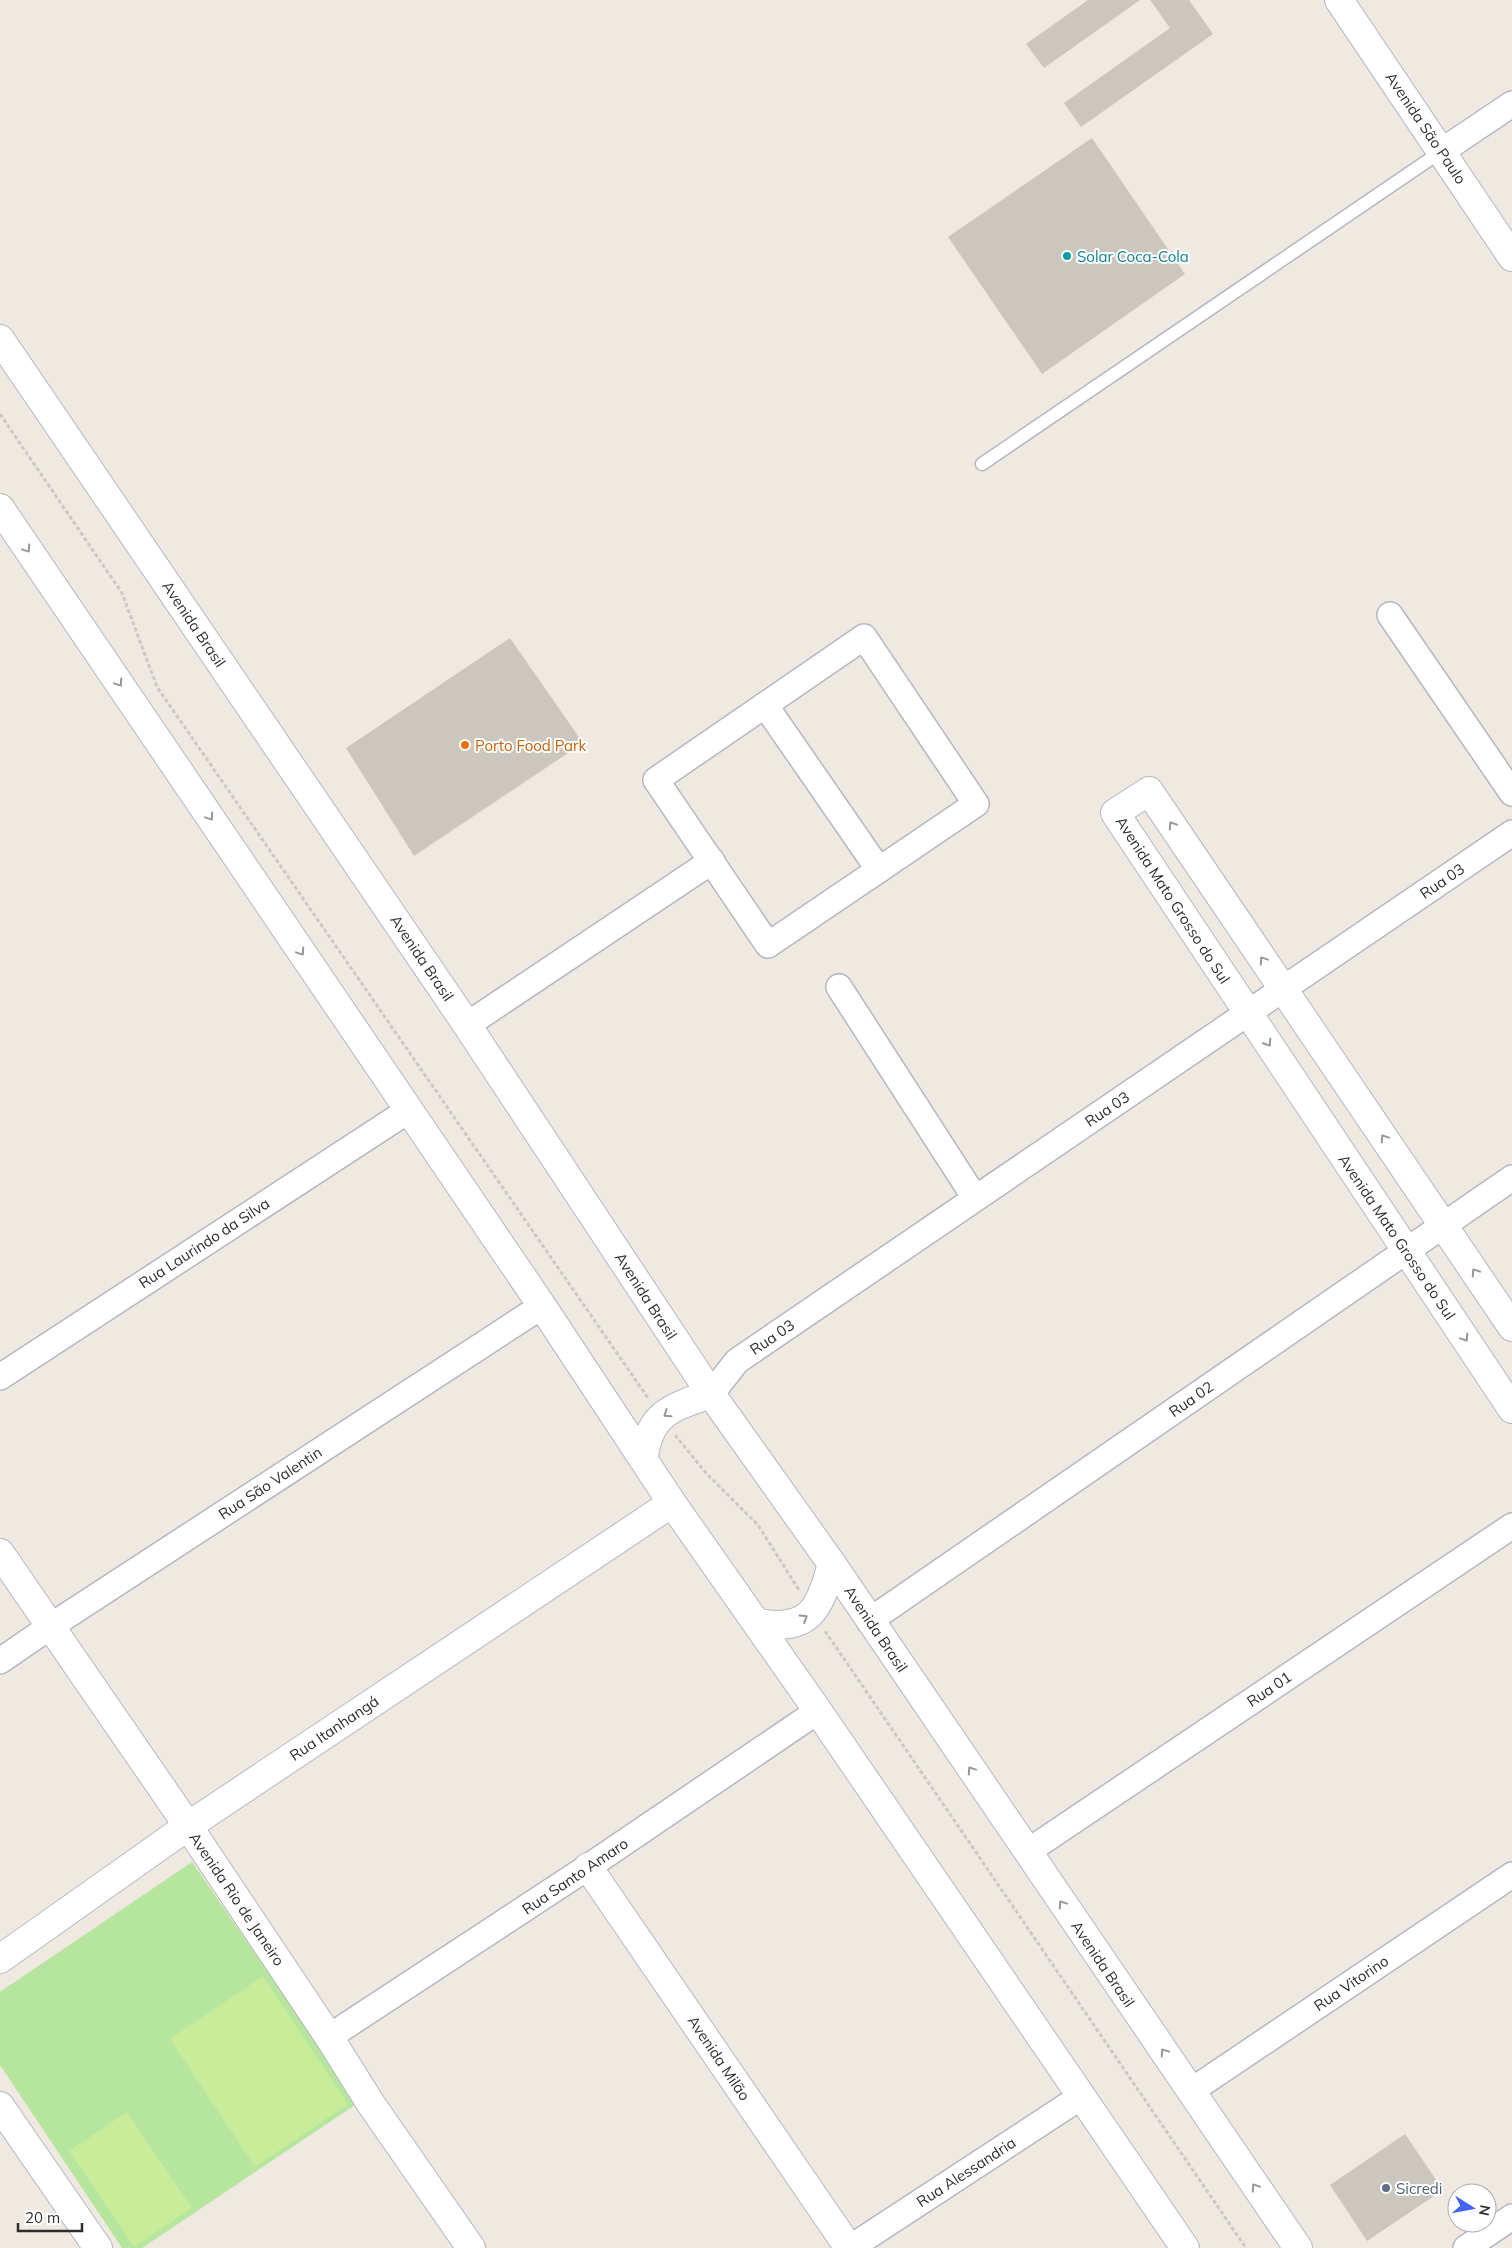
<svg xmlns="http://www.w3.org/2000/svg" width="1512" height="2248" font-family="Mulish,sans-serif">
	<rect width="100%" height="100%" fill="#efe9e1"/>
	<polygon fill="#b6e59e" points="192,1862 358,2103 142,2248 122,2248 0,2065 0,1992"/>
	<g fill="#c9ec9a">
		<polygon points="263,1976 348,2104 255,2167 170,2039"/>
		<polygon points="127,2112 192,2208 134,2247 69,2151"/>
	</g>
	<g fill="#cbc7bf">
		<polygon points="1088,0 1140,0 1044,68 1026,44"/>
		<polygon points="1150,0 1189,0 1213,34 1081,127 1064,103 1170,28"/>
		<polygon points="1092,138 1185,274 1042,374 948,237"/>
		<polygon points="510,638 583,743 414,856 346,748"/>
		<polygon points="1405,2134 1443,2190 1367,2241 1330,2185"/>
	</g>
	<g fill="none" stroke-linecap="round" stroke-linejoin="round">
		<defs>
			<polyline id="service" points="982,464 1442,151"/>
			<g id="minor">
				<polyline points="1442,151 1512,104"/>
				<polyline points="1390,615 1512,793"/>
				<polygon points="864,637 976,804 768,945 656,780"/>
				<polyline points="765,705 879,870"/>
				<polyline points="839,987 975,1198"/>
				<polyline points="467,1025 712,861"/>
				<polyline points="0,1377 409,1110"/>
				<polyline points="711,1394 737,1361 1512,833"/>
				<polyline points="869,1621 1512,1178"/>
				<polyline points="0,1661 51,1626 542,1306"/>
				<polyline points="1027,1852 1512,1526"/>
				<polyline points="329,2037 588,1867 818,1711"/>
				<polyline points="1191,2091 1512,1875"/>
				<polyline points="850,2248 1082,2096"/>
				<polyline points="1466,2248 1512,2217"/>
			</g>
			<g id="tertiary">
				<polyline points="1339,0 1512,257"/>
				<polyline points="1512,1327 1149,791 1115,813 1512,1409"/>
				<polyline points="0,1553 188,1826 329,2037 371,2104 471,2248"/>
				<polyline points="588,1867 849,2248"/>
				<polyline points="0,1959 188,1826 672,1503"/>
				<polyline points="0,2106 98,2248"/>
			</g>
			<g id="secondary">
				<polyline points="0,339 467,1025 711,1394 832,1564 1298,2248"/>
				<polyline points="0,508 542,1306 672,1503 818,1711 1185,2248"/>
				<path d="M644,1457C649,1413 673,1407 711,1394"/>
				<path d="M757,1623C810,1632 819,1610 832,1564"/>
			</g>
		</defs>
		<use href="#service" stroke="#b4b7c1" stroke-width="15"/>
		<use href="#minor" stroke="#b4b7c1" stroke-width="28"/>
		<use href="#tertiary" stroke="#b4b7c1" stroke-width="30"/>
		<use href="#secondary" stroke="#b4b7c1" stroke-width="30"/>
		<g stroke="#c9c9c9" stroke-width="3" stroke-dasharray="4 2.5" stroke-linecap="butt">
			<polyline points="0,414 122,593 157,687 648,1398"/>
			<polyline points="675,1435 706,1473 758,1525 799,1590"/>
			<polyline points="825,1631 1246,2248"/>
		</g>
		<use href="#service" stroke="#fff" stroke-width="12"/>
		<use href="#minor" stroke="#fff" stroke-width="25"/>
		<use href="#tertiary" stroke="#fff" stroke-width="28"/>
		<use href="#secondary" stroke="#fff" stroke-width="28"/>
	</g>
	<defs><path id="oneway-chevron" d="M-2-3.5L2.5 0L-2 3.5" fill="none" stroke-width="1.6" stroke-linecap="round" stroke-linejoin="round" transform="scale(1.25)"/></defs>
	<g stroke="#969696">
		<use href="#oneway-chevron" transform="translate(27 549) rotate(56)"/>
		<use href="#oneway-chevron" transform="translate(119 683) rotate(56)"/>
		<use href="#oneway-chevron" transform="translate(210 817) rotate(56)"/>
		<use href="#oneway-chevron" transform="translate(1172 825) rotate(-124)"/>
		<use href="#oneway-chevron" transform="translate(301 952) rotate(56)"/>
		<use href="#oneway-chevron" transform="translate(1263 960) rotate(-124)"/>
		<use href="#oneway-chevron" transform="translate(1268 1043) rotate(57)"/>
		<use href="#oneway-chevron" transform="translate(1384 1138) rotate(-124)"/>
		<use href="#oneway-chevron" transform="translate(1475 1272) rotate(-124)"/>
		<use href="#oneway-chevron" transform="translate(1465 1338) rotate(56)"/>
		<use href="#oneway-chevron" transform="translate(667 1414) rotate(145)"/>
		<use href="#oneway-chevron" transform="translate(804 1618) rotate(-32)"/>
		<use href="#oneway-chevron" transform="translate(971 1770) rotate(-124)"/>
		<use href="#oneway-chevron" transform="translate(1062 1904) rotate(-124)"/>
		<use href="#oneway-chevron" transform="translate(1164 2052) rotate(-124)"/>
		<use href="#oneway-chevron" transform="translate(1255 2187) rotate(-124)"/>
	</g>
	<circle fill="#0f9aa8" stroke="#fff" stroke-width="2" cx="1067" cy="256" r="5"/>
	<circle fill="#e8710a" stroke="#fff" stroke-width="2" cx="465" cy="745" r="5"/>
	<circle fill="#5c6f8a" stroke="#fff" stroke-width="2" cx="1386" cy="2188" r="5"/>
	<g text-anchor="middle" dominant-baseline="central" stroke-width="4" stroke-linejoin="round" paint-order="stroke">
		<g font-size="15" fill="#2e2e2e" stroke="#fff">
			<text transform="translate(1426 128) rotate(56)">Avenida São Paulo</text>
			<text transform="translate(194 624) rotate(56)">Avenida Brasil</text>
			<text transform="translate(1442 881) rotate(-34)">Rua 03</text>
			<text transform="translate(1173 900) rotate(57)">Avenida Mato Grosso do Sul</text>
			<text transform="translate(422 958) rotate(56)">Avenida Brasil</text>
			<text transform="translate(1107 1109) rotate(-34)">Rua 03</text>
			<text transform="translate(1397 1237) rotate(56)">Avenida Mato Grosso do Sul</text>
			<text transform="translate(204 1243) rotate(-33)">Rua Laurindo da Silva</text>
			<text transform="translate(646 1296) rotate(57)">Avenida Brasil</text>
			<text transform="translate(772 1337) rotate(-34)">Rua 03</text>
			<text transform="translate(1191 1399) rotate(-35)">Rua 02</text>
			<text transform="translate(270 1483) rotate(-33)">Rua São Valentin</text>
			<text transform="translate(876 1629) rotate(56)">Avenida Brasil</text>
			<text transform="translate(1269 1689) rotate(-34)">Rua 01</text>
			<text transform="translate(334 1728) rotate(-34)">Rua Itanhangá</text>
			<text transform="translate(575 1876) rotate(-34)">Rua Santo Amaro</text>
			<text transform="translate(237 1899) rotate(56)">Avenida Rio de Janeiro</text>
			<text transform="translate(1103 1964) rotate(56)">Avenida Brasil</text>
			<text transform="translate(1351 1983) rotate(-34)">Rua Vitorino</text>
			<text transform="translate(719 2058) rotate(56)">Avenida Milão</text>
			<text transform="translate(966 2172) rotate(-33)">Rua Alessandria</text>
		</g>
		<g font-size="15" fill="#0d838f" stroke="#fff" text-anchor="start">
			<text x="1077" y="256">Solar Coca-Cola</text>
		</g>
		<g font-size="15" fill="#c56008" stroke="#fff" text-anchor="start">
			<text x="475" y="745">Porto Food Park</text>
		</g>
		<g font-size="15" fill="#4e5e75" stroke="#fff" text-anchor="start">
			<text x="1396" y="2188">Sicredi</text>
		</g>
	</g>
	<g transform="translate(1472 2208) rotate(101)"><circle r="24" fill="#ffffff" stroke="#ababab"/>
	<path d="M0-4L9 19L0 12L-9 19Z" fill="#4264fb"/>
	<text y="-8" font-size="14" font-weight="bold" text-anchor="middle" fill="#2e2e2e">N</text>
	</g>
	<path d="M18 2223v8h64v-8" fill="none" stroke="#2e2e2e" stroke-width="2.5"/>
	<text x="25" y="2223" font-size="15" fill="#2e2e2e" stroke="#ffffff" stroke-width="4" paint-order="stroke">20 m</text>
</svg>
